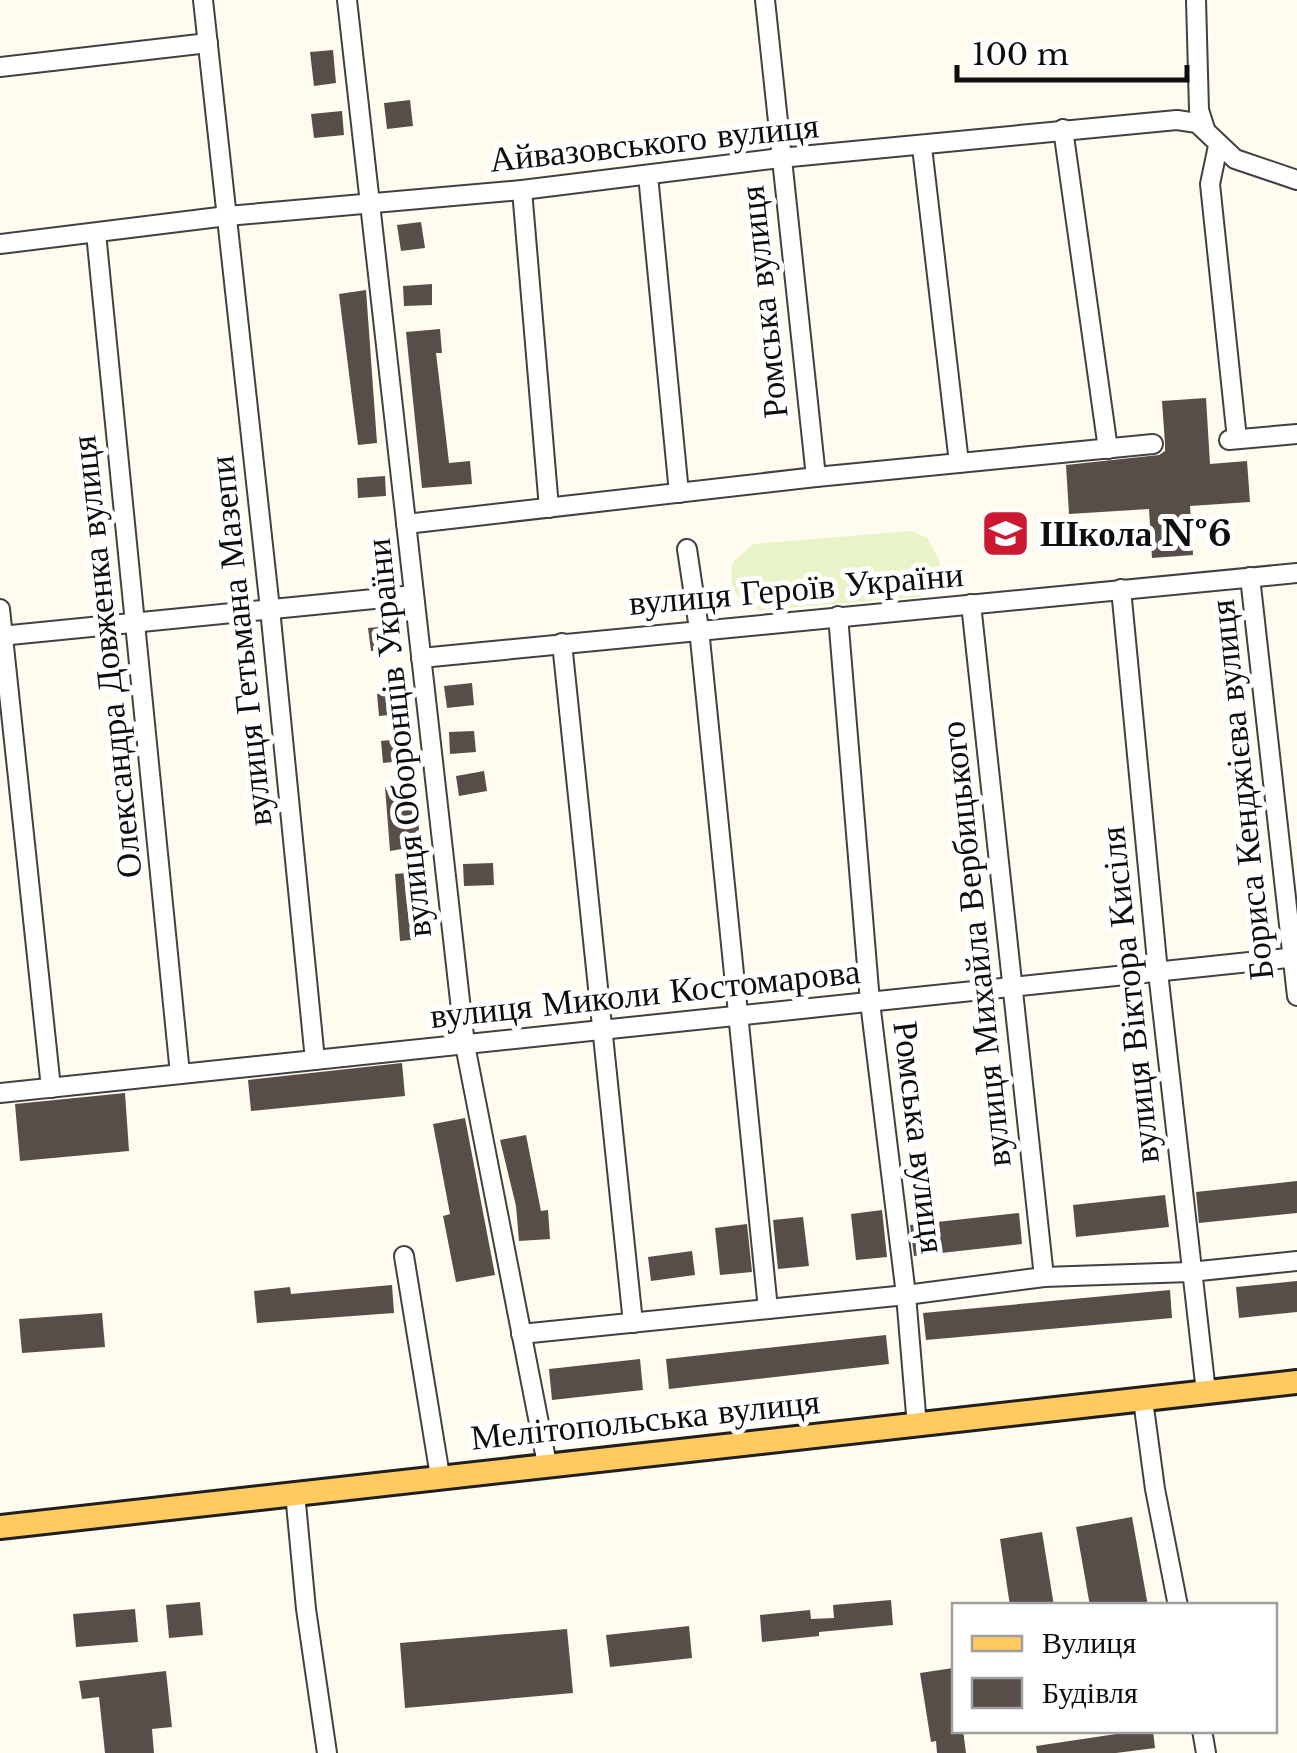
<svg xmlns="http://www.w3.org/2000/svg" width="1297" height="1753" font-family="'Libre Baskerville',serif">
	<rect width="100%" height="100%" fill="#fffbef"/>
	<path fill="#e8f4c7" d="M911,531L927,538L940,561L938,579L918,597L760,610C736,603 727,586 733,562L753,544Z"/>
	<g fill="#584e49">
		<polygon points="333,50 336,83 314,86 310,52"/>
		<polygon points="410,100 413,126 387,129 384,103"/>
		<polygon points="342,111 344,135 314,138 311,114"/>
		<polygon points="421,222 425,248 401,251 397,225"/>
		<polygon points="432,284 432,305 404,306 403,286"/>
		<polygon points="366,290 377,443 358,445 339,294"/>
		<polygon points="440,329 442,353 436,353 449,463 470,461 472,484 422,488 406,332"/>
		<polygon points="1206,398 1210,464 1247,461 1250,502 1190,506 1193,555 1152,558 1149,509 1069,514 1066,465 1159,455 1165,451 1165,444 1162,401"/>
		<polygon points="385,476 386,496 358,498 357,478"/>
		<polygon points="398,625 401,647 371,651 368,628"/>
		<polygon points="472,683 474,705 447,708 444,686"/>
		<polygon points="408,691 410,713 379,716 377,694"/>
		<polygon points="474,731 476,752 450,754 449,732"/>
		<polygon points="411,738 413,760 383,763 381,741"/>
		<polygon points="484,771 487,791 459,796 456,776"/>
		<polygon points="416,784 420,846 390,851 385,787"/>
		<polygon points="493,863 494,885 464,886 463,864"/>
		<polygon points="426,871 431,938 400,941 395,874"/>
		<polygon points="402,1063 405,1096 251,1111 248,1080"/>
		<polygon points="125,1093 129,1151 20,1161 15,1104"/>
		<polygon points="465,1118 495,1275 456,1282 443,1216 450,1214 433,1124"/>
		<polygon points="526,1135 541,1211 548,1210 550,1239 519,1241 516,1206 500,1140"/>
		<polygon points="1297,1181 1297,1213 1199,1223 1196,1192"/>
		<polygon points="1165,1195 1169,1227 1076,1237 1073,1205"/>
		<polygon points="882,1210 887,1257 856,1260 851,1214"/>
		<polygon points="1019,1213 1022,1244 914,1256 910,1225"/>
		<polygon points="803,1217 809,1266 778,1269 773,1220"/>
		<polygon points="747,1224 752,1272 720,1275 715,1228"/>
		<polygon points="692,1251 695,1275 651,1281 648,1257"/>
		<polygon points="1297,1281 1297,1312 1239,1318 1236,1287"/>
		<polygon points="392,1285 394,1313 257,1323 254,1291 290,1287 291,1294"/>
		<polygon points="1170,1290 1172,1318 926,1340 923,1313"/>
		<polygon points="102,1313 105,1347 22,1353 19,1319"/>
		<polygon points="886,1335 889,1364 669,1389 666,1359"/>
		<polygon points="640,1359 643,1390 552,1400 549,1369"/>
		<polygon points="1132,1517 1148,1606 1090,1606 1076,1527"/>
		<polygon points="1042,1532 1054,1606 1010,1606 1000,1539"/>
		<polygon points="891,1600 893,1625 819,1632 819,1636 762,1642 760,1615 810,1610 811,1619 834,1618 833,1605"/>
		<polygon points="200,1602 203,1635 169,1638 166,1605"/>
		<polygon points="135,1609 138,1642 76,1647 73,1614"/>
		<polygon points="689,1626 692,1658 610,1667 606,1635"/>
		<polygon points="567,1629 573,1693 405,1708 400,1643"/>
		<polygon points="953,1668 954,1730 963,1730 966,1753 937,1753 936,1741 931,1742 920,1673"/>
		<polygon points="166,1671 172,1727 152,1729 154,1753 105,1753 99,1697 82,1699 79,1681"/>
		<polygon points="1143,1730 1153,1730 1155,1748 1116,1753 1037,1753 1036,1746"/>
	</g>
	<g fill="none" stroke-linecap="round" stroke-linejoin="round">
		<defs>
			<g id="minor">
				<polyline points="203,0 270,609 315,1060"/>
				<polyline points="347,0 465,1045 547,1464"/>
				<polyline points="765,0 816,477"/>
				<polyline points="1196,0 1199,110 1205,129"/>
				<polyline points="0,67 208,43"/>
				<polyline points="1063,129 1108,449"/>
				<polyline points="1218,146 1210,184 1237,439"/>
				<polyline points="922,147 959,463"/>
				<polyline points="648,175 679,493"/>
				<polyline points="522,190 549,508"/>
				<polyline points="96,233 180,1074"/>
				<polyline points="0,244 227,216 522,190 780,158 1177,120 1197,123 1235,159 1297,180"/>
				<polyline points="1229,440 1297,434"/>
				<polyline points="406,524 816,477 1153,444"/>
				<polyline points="687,549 699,629 768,1309"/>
				<polyline points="1250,577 1297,996"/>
				<polyline points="1121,589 1158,972 1206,1392"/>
				<polyline points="971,604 1044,1277"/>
				<polyline points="0,609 51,1088"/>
				<polyline points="838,616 870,1002 906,1295 917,1426"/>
				<polyline points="0,636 414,595"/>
				<polyline points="562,643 633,1323"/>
				<polyline points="421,658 1297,573"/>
				<polyline points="0,1093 1297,957"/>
				<polyline points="404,1256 440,1476"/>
				<polyline points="521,1334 906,1295 1044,1277 1190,1272 1297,1261"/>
				<polyline points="1143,1400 1155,1489 1178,1606"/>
				<polyline points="295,1493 306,1609 327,1753"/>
				<polyline points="1202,1730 1206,1753"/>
			</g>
			<polyline id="major" points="0,1527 1297,1382"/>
		</defs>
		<use href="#minor" stroke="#414141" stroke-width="22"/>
		<use href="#major" stroke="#1f1f1f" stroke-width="28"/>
		<use href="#minor" stroke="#fff" stroke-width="18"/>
		<use href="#major" stroke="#ffca5f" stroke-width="22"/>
	</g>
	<defs>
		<symbol id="school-square" viewBox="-11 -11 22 22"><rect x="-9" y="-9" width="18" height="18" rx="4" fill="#cc1830" stroke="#fff"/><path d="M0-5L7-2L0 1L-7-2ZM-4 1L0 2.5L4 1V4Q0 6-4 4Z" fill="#fff"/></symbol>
	</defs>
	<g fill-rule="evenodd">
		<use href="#school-square" x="978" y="506" width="55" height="55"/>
	</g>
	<g text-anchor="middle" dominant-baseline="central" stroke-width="10" stroke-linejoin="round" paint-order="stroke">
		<g font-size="35" fill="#0e0e0e" stroke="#fff">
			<text transform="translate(654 142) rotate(-6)">Айвазовського вулиця</text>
			<text transform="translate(763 302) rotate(-96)">Ромська вулиця</text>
			<text transform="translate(796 588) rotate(-5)">вулиця Героїв України</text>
			<text transform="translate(240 641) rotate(-96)">вулиця Гетьмана Мазепи</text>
			<text transform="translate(106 657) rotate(-96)">Олександра Довженка вулиця</text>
			<text transform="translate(398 738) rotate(-96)">вулиця Оборонців України</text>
			<text transform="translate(1241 790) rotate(-96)">Бориса Кенджієва вулиця</text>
			<text transform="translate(975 944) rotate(-96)">вулиця Михайла Вербицького</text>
			<text transform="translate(645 993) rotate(-6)">вулиця Миколи Костомарова</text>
			<text transform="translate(1129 995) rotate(-96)">вулиця Віктора Кисіля</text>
			<text transform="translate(920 1137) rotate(83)">Ромська вулиця</text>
			<text transform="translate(645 1419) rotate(-6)">Мелітопольська вулиця</text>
		</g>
		<g font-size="35" font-weight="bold" fill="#0e0e0e" stroke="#fff" text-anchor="start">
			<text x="1040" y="533">Школа №6</text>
		</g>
	</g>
	<rect x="952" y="1603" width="325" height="130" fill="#ffffff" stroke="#9f9f9f" stroke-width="2.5"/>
	<rect x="972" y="1636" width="50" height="15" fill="#ffca5f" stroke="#9f9f9f" stroke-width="2.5"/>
	<text x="1042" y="1653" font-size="30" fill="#0e0e0e">Вулиця</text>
	<rect x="972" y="1678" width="50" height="30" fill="#584e49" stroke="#9f9f9f" stroke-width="2.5"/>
	<text x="1042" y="1703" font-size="30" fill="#0e0e0e">Будівля</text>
	<path d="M957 65v15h230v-15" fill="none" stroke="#0e0e0e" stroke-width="5"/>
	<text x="972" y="65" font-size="30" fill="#0e0e0e" stroke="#ffffff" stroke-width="8" paint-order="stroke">100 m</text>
</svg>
